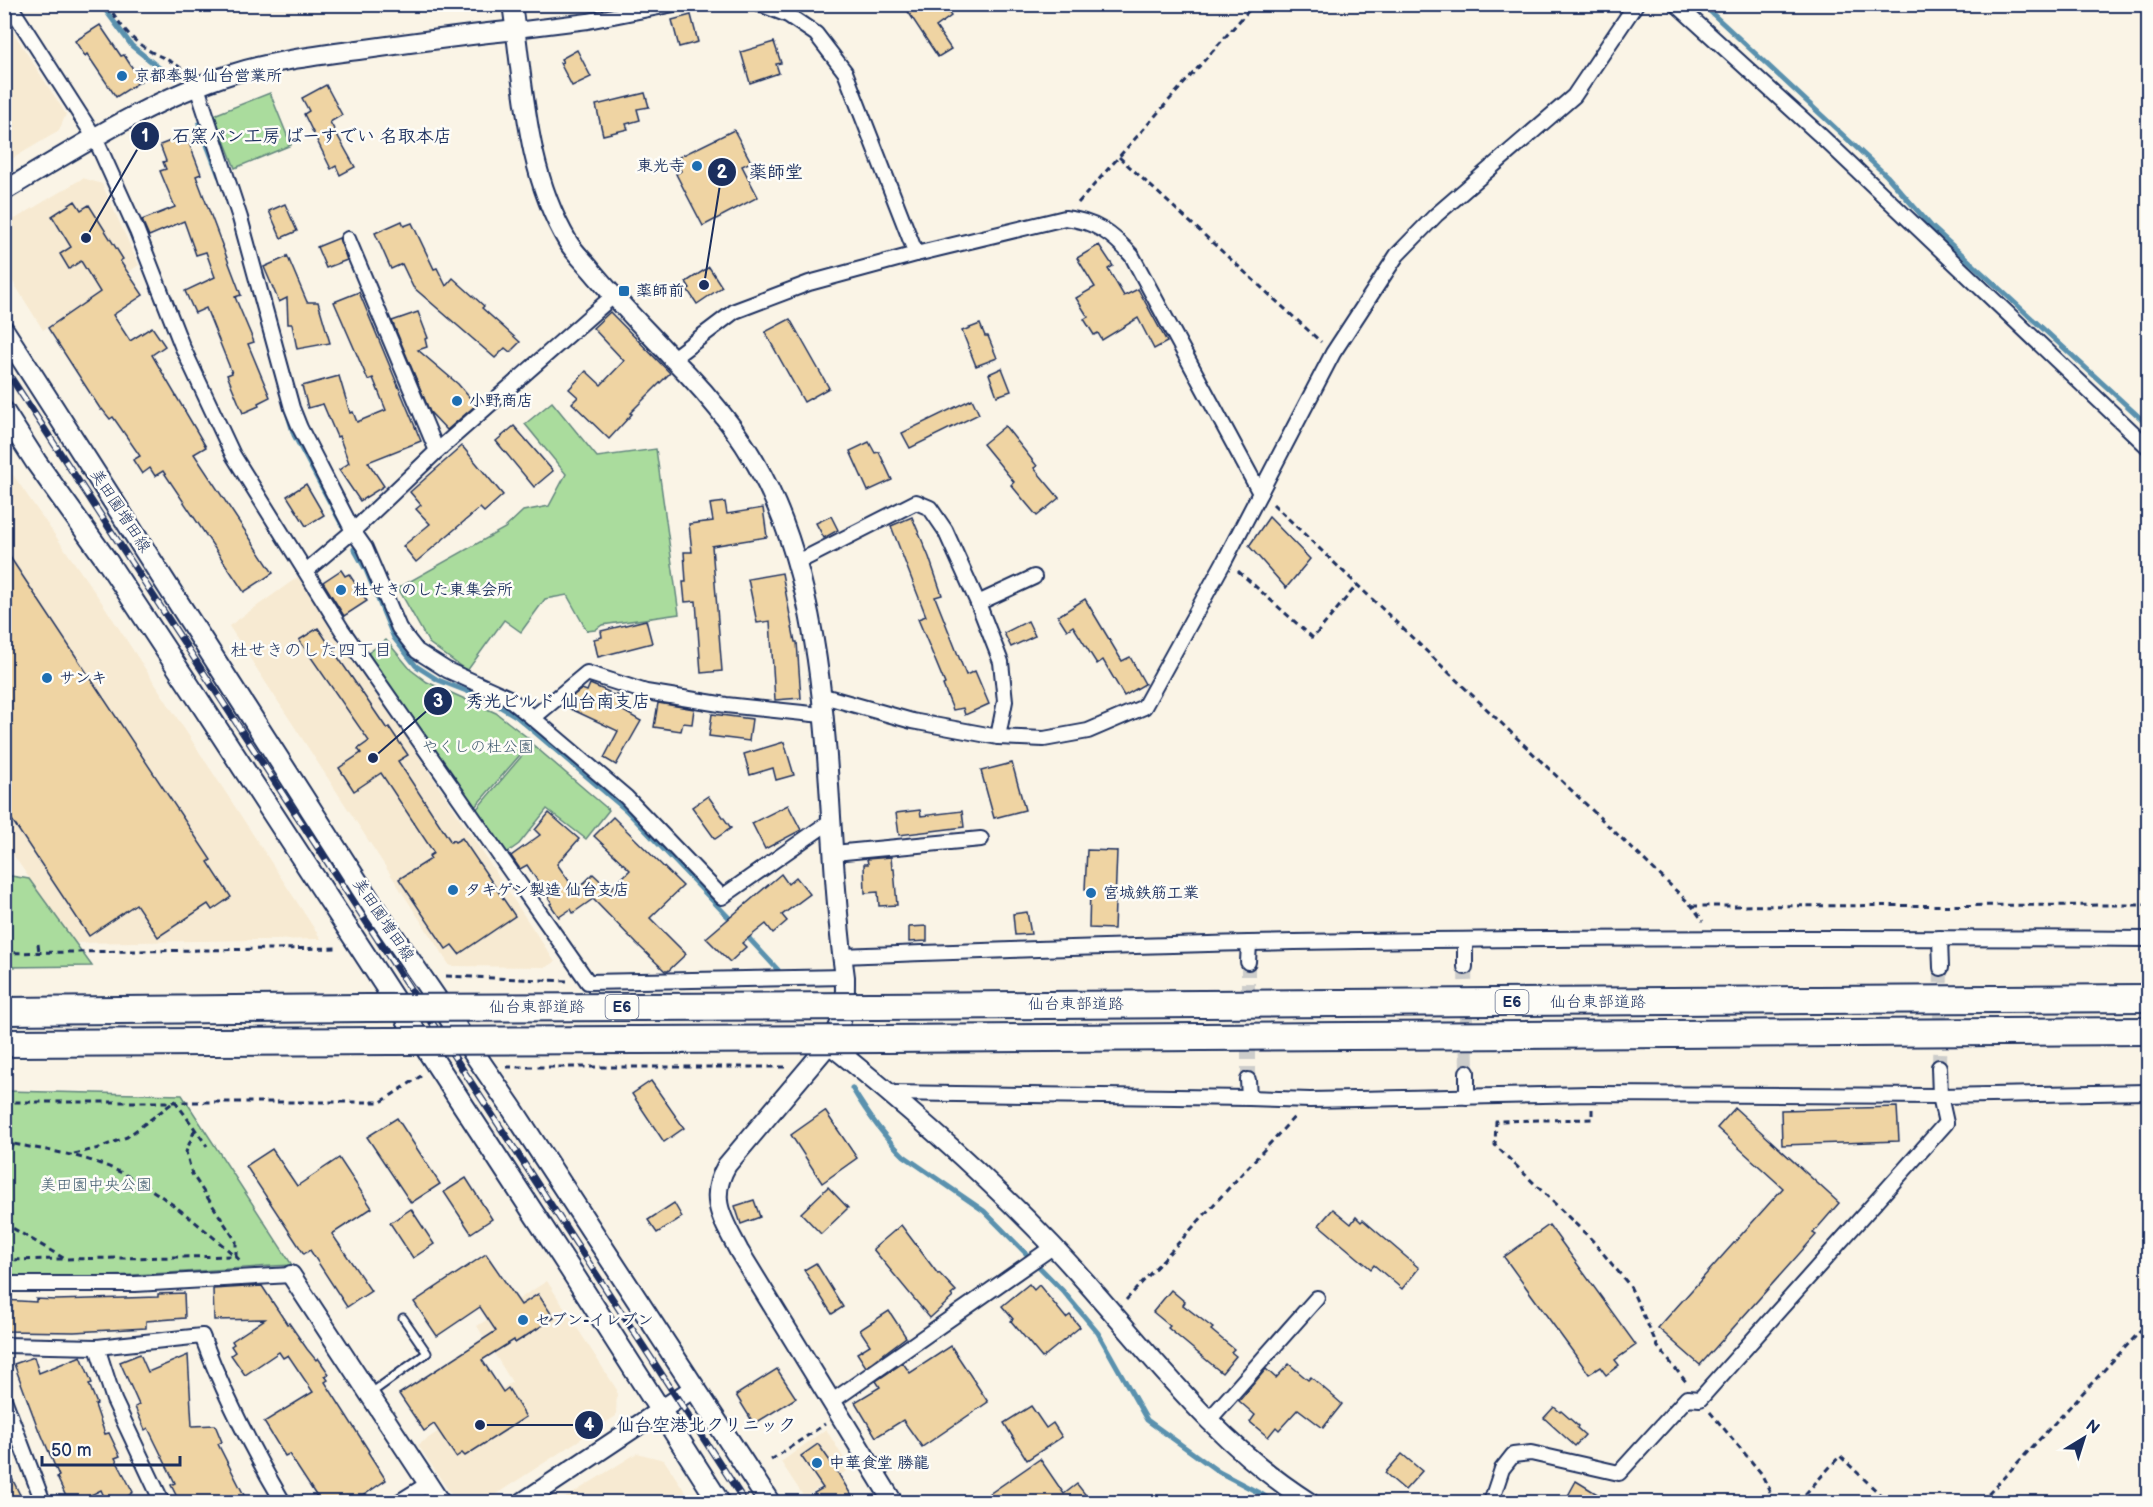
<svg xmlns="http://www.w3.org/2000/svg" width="2153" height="1507" font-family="'Balsamiq Sans','Klee One',sans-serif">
	<rect width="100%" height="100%" fill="#faf4e6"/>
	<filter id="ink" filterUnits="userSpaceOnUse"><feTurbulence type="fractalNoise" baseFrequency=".0167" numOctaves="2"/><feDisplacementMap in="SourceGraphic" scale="12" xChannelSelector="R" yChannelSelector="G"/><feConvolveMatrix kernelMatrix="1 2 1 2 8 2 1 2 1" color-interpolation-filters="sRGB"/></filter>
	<g filter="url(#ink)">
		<g fill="#f7ead2">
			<polygon points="4,18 66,114 59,131 5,163"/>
			<polygon points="83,178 102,184 139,265 43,330 5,269 5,225"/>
			<polygon points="4,462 103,604 321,939 74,943 5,843"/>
			<polygon points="298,577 416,752 555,962 547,967 450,966 229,626"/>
			<polygon points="547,1281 617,1390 616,1416 484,1502 456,1502 418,1445 512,1382 477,1326"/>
			<polygon points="826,1429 850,1469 804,1497 781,1462"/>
			<polygon points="637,1453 664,1460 692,1502 559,1502"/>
		</g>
		<g fill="#aadc9d" stroke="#62867e" stroke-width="1.5">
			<polygon points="270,93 291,145 235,168 214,115"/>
			<polygon points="552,402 597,457 656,449 679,614 602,625 595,630 587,631 567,595 545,599 521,632 504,620 467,671 429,643 398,588 505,528 523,511 549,506 566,474 525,424"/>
			<polygon points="386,640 411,670 427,682 496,713 532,741 474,808 367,654"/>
			<polygon points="532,744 609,810 586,839 547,809 519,844 505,854 475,811"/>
			<polygon points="5,875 29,879 92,966 5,967"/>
			<path d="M5,1091L182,1095L292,1265C196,1270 100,1281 5,1275Z"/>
		</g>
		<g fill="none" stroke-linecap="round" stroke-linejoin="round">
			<g stroke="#5a91ae" stroke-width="5">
				<polyline points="101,4 132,46 163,71"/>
				<polyline points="1702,4 1887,176 1931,226 2148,425"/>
				<polyline points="199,124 219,176"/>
				<polyline points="286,409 294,435 342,525"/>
				<polyline points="354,549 366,570 394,638 416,666 438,680 487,699 516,716 626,810 734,923"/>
				<polyline points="745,934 778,970"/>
				<path d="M852,1088C867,1113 883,1136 904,1156L984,1211L1063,1291L1098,1333L1147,1420L1219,1472L1263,1495L1273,1502"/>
			</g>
		</g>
		<g fill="#efd4a3" stroke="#1b2f5e" stroke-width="1.5">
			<polygon points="903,4 943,4 951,16 936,27 951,49 938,57"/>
			<polygon points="691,15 698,42 679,47 672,20"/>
			<polygon points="100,25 121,56 124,55 141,81 116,97 87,54 85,56 75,41"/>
			<polygon points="774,42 781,63 776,64 779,73 750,83 741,52"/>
			<polygon points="577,50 591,77 572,86 560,63 563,62 561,59"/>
			<polygon points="326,85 342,115 330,122 355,167 340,175 336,166 331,169 304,114 309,111 302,98"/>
			<polygon points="645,93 649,107 637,109 640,120 626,124 628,129 603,135 596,105"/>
			<polygon points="734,130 751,162 742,166 758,197 703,226 676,174 681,171 675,159"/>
			<polygon points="186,135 201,174 196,176 241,295 235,297 254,342 248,344 270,397 258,403 259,406 243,413 227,375 232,373 206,308 195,313 185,291 215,277 206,252 196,255 184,221 149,236 142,220 175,207 160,171 166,169 163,162 166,161 160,145"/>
			<polygon points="75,201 81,210 89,205 123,259 120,261 143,295 113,315 130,341 152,327 165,346 152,355 206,447 194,454 273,573 244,592 163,471 155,476 150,468 142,474 133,460 140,456 113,417 110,419 102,409 101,410 48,328 100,292 81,261 69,269 60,254 71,247 52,216"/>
			<polygon points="285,204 297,231 281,238 269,211"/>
			<polygon points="402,221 404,226 412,223 434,269 437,268 446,286 453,278 484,306 482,308 520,342 510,352 505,348 495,358 413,287 402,264 391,269 375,233"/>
			<polygon points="339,238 347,260 326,268 317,247"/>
			<polygon points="1099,245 1113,266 1108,269 1124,296 1138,289 1167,342 1154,349 1138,318 1102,340 1098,333 1094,335 1084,319 1088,317 1076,298 1095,287 1077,258"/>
			<polygon points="287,255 307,302 318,302 330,343 297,349 292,324 288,324 287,298 279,302 264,267 287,257"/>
			<polygon points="709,267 722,287 697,304 687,289 690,288 686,282"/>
			<polygon points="359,292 421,441 368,462 384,486 360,501 339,470 349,463 339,436 337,437 323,404 308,408 302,386 339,376 350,413 353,412 357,422 386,410 373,378 368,380 334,302"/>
			<polygon points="418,312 428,338 425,339 427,347 418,350 458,384 476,405 447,430 430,412 392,321"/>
			<polygon points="610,312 670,373 630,413 632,414 609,439 572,403 578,397 569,389 586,371 601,385 624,361 593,328"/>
			<polygon points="790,319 829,388 804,402 765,332"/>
			<polygon points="980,324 985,336 988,336 997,358 976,366 962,331"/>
			<polygon points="1002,368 1011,391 997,396 989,374"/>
			<polygon points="972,399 979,414 910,448 902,433"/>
			<polygon points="514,426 553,471 534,487 496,441"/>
			<polygon points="1005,426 1037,466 1034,468 1059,498 1037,516 1011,485 1014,482 983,444"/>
			<polygon points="869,442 875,453 879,452 892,480 868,491 850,451"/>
			<polygon points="462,446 503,495 484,512 480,508 416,562 403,546 430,524 416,509 421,505 410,492"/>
			<polygon points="306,484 324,515 306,526 287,496"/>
			<polygon points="725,502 727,514 763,508 767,537 712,546 722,671 701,673 696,601 685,602 683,582 686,582 684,552 692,552 689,524 713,521 710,504"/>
			<polygon points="831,516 838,530 824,538 816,523"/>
			<polygon points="912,517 929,557 942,595 935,597 966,675 975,671 989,704 965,715 963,708 953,710 943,685 945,684 918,619 926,616 891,526"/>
			<polygon points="1269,517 1310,559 1286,588 1249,546"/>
			<polygon points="4,548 211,860 208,862 231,897 212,910 208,904 158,937 136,904 89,936 4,808"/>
			<polygon points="341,570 345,576 349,574 367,601 344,616 323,582"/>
			<polygon points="782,573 795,642 797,642 801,698 775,700 770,621 757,623 748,579"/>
			<polygon points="1085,599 1122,661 1130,657 1145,684 1124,696 1103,660 1097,664 1073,626 1067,630 1058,616"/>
			<polygon points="646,620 652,643 598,657 594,639 602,637 601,631"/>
			<polygon points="1028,621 1035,636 1011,647 1004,633"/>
			<polygon points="318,628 387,729 389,727 408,755 398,761 451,842 453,840 455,842 462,838 515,916 459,954 452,945 446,949 399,879 431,859 429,856 434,853 381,773 354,791 339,768 361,753 358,749 369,741 299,640"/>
			<polygon points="590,684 609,692 609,694 624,696 618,708 641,721 616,765 604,758 618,731 569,708 574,695 582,689 587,691"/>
			<polygon points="658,703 694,709 692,724 683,723 681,731 654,727"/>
			<polygon points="712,714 752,719 749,741 709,736"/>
			<polygon points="784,742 794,775 776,780 773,768 750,775 744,754"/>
			<polygon points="1012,763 1025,810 994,818 981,771"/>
			<polygon points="708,796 731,828 715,839 692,807"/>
			<polygon points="788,805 801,830 765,849 752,823"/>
			<polygon points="920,810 921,816 962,811 964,827 899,835 896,813"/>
			<polygon points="549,813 579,839 557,864 576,891 593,874 610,890 630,870 594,836 613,817 683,886 650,918 686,954 668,971 665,971 637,944 593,899 573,913 571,909 559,917 550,904 552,903 527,865 520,869 511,856 540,835 535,830"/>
			<polygon points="1087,850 1117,851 1114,929 1089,928 1090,889 1085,889"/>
			<polygon points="891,857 892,869 894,869 897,905 879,906 878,892 865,893 864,864 868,864 867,859"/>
			<polygon points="781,874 788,884 796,877 810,894 782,915 787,921 773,933 766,924 742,943 746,947 730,962 706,938"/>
			<polygon points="1027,912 1031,934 1015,935 1013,914"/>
			<polygon points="927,926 927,941 909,942 909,927"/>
			<polygon points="651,1081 684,1128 664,1142 632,1094"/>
			<polygon points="1897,1107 1899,1141 1782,1145 1781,1110"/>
			<polygon points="1735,1108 1839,1203 1813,1233 1816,1235 1700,1365 1658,1328 1783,1188 1717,1128"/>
			<polygon points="825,1111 857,1158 822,1183 791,1135"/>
			<polygon points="397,1118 440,1184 411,1203 367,1137"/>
			<polygon points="272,1149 297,1186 339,1158 372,1208 332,1234 371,1291 347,1307 310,1250 304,1254 246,1166"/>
			<polygon points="466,1178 492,1219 471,1233 444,1192"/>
			<polygon points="828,1187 848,1208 821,1234 801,1213"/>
			<polygon points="754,1200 760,1217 741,1224 735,1206"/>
			<polygon points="674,1203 682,1217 657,1233 648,1220"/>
			<polygon points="411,1209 434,1244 413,1258 390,1223"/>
			<polygon points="1333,1209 1351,1224 1356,1217 1361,1222 1363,1220 1419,1268 1402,1289 1374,1265 1371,1269 1319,1225"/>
			<polygon points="901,1225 938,1274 939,1273 956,1291 951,1295 953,1297 930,1318 873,1249"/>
			<polygon points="1549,1225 1636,1345 1615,1360 1619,1365 1606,1375 1600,1367 1589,1374 1504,1257"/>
			<polygon points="486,1254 521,1305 538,1294 554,1318 515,1343 514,1340 482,1360 503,1392 508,1388 526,1417 465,1456 462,1453 456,1457 434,1424 424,1431 399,1394 496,1331 480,1307 437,1336 414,1302"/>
			<polygon points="816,1263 843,1307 832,1314 804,1270"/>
			<polygon points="1029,1284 1034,1290 1039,1285 1066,1318 1070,1315 1080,1327 1042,1358 1011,1321 1013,1319 1002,1306"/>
			<polygon points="262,1286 287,1324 289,1323 307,1349 316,1360 318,1358 329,1374 325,1376 328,1380 325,1382 369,1451 368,1452 386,1480 352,1503 321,1503 289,1454 285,1456 264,1422 313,1392 288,1355 283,1358 279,1352 245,1375 231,1355 235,1352 231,1346 234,1344 232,1341 265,1319 214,1320 213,1289"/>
			<polygon points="1171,1290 1185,1302 1183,1305 1213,1328 1211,1330 1234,1349 1231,1352 1236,1356 1222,1373 1168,1328 1170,1326 1153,1312"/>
			<polygon points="184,1293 185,1318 146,1321 146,1328 74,1332 4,1331 4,1300 36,1302 36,1299 56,1300 158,1297 158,1294"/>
			<polygon points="889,1311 906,1337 866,1367 857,1353 870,1345 860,1330"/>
			<polygon points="951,1346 988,1402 922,1447 903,1420 876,1437 855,1402 880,1387 876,1381 903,1363 910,1373"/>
			<polygon points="140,1354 148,1372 188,1355 192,1426 215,1425 222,1442 218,1444 248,1503 180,1503 171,1485 175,1483 148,1428 145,1430 135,1407 139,1405 120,1362"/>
			<polygon points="81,1356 92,1383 89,1384 97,1404 95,1405 105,1434 109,1433 120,1456 115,1458 133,1492 119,1503 107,1503 101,1490 75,1503 69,1503 57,1477 59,1476 40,1431 39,1431 14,1364 34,1357 39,1373"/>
			<polygon points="1289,1364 1308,1380 1311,1377 1342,1404 1323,1428 1298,1409 1279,1430 1276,1427 1268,1437 1250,1422 1255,1415 1239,1401 1266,1369 1276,1378"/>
			<polygon points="777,1369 796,1398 754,1424 736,1395"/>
			<polygon points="1031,1406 1046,1428 1053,1423 1062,1437 1027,1460 1004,1423"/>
			<polygon points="1554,1407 1560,1412 1561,1411 1578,1426 1577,1428 1585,1435 1575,1446 1544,1418"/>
			<polygon points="818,1444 835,1468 856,1503 819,1503 814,1493 823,1488 801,1456"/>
			<polygon points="1402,1454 1422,1471 1405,1490 1385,1473"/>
			<polygon points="1040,1459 1064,1494 1077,1484 1092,1503 976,1503"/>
			<polygon points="4,1462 22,1499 14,1503 4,1503"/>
			<polygon points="1576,1481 1612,1503 1564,1503"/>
		</g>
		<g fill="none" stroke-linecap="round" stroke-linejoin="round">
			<g stroke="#cdcdcb" stroke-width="14" stroke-dasharray="14 7" stroke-linecap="butt">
				<polyline points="1248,962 1248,1080"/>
				<polyline points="1465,967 1467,1072"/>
				<polyline points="1939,1067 1941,968"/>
			</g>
			<defs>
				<polyline id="service" points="371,1393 427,1353 403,1318"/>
				<g id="minor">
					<polyline points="9,4 95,138 137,231 182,346 233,455 342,630 588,982 845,977"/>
					<polyline points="760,4 788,15 816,34 845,72 916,254"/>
					<polyline points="1676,4 1819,134 2148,447"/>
					<polyline points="516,30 588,21 674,4"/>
					<polyline points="197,87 240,218 292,408 300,428 353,531 365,548 399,628 417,651 447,670 507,697 533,718 626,797 722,897 832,820"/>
					<polyline points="348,239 437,451"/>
					<path d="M673,358L735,311L809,283L916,254L1065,218C1095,221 1113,234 1132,256L1260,493"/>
					<polyline points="798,562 916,502 930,508 945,530 978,603 1001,662 1005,701 998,737"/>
					<polyline points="306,571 353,531 437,451 613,296"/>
					<polyline points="978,603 1034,577"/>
					<polyline points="820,695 912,721 998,737 1044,739 1088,731 1144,707 1225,560 1333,353 1397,255 1436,215 1574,96 1636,4"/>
					<polyline points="533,718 587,673 646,692 726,705 822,715"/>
					<polyline points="834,853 981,839"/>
					<polyline points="1940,938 1941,968"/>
					<polyline points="1465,940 1465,967"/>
					<path d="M842,956C977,951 1113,946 1249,943C1548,937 1849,937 2148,939"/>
					<polyline points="1248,962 1249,943"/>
					<polyline points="1248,1080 1249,1098"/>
					<polyline points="888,1093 1249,1098 1310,1100 1592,1094 1940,1096 2148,1092"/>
					<polyline points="1467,1097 1467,1072"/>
					<polyline points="4,1284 135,1284 291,1275"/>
					<path d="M4,1345L97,1347L202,1336C224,1395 251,1448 283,1502"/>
					<polyline points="97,1347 114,1400 162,1502"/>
					<polyline points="4,1399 43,1502"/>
					<polyline points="831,1402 1054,1246"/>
					<polyline points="1208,1421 1317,1298"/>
					<polyline points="399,1502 428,1484"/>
					<polyline points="1491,1502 1502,1469 1513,1455 1531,1453 1619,1473 1687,1398 1700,1399 1946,1123 1940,1096 1939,1067"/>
				</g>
				<g id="tertiary">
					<path d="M512,4C524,85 525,170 568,242C574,252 584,261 592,271C617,301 644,328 671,357C714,400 752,447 776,504C838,649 823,823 845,977C845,1008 846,1018 829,1044L727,1165C707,1199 723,1220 739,1251L893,1502"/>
					<path d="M4,191C77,148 151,99 232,74C275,60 321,55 366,49C416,42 466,35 516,30"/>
					<path d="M829,1044C907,1106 983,1173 1052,1245C1136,1333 1204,1436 1309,1502"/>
					<polyline points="291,1275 440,1502"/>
					<polyline points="523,1502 694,1388"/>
				</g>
				<g id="secondary">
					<polyline points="4,331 378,914 511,1107 769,1502"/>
					<polyline points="4,412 36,462 107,561 198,699 570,1269 719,1502"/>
				</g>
				<g id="motorway">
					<polyline points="876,1006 2148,998"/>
					<polyline points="4,1011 368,1008"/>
					<polyline points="884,1039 2148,1031"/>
					<polyline points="4,1043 390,1041"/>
				</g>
			</defs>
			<use href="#service" stroke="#1b2f5e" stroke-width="11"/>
			<use href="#minor" stroke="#1b2f5e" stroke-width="18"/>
			<use href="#tertiary" stroke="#1b2f5e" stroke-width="22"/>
			<use href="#secondary" stroke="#1b2f5e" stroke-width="24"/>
			<use href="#motorway" stroke="#1b2f5e" stroke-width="30"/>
			<g stroke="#1b2f5e" stroke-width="3" stroke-dasharray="6 4.5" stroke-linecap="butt">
				<path d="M107,4C118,21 128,37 145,48C158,57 176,61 186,73"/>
				<polyline points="1119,157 1321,342"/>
				<polyline points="1078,203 1250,9 1245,4"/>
				<polyline points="1273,504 1692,906 1703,921"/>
				<polyline points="1238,571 1313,638 1357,585"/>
				<polyline points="1692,906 2148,905"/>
				<polyline points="4,924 9,952"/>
				<polyline points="38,944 39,952"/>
				<polyline points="4,953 339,948"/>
				<polyline points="446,976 567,981"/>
				<polyline points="506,1067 786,1067"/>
				<polyline points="4,1102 381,1102 421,1076"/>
				<polyline points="1592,1109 1592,1119 1496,1121 1495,1145 1592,1240 1630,1286 1658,1347 1687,1383"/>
				<path d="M4,1142C36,1149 68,1152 98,1163C151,1181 199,1225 241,1261"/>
				<polyline points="4,1153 14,1144"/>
				<polyline points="74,1154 99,1148 127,1137 175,1101 207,1146"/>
				<polyline points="4,1223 65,1259"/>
				<polyline points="4,1260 236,1256 236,1241 192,1174 186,1152 195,1129"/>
				<polyline points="1126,1300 1296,1115"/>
				<polyline points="1710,1412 1761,1473 1775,1502"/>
				<polyline points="771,1460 825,1424"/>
				<polyline points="1798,1502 1840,1456 1888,1502"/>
				<polyline points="1981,1502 2148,1323"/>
			</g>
			<use href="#service" stroke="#fdfcf7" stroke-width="7"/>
			<use href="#minor" stroke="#fdfcf7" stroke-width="14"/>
			<use href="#tertiary" stroke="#fdfcf7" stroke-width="18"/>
			<use href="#secondary" stroke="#fdfcf7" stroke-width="20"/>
			<use href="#motorway" stroke="#fdfcf7" stroke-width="26"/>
			<defs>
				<polyline id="rail" points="4,367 745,1502"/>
			</defs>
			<use href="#rail" stroke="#1b2f5e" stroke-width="7"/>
			<use href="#rail" stroke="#fdfcf7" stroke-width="4.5" stroke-dasharray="14" stroke-linecap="butt"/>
			<defs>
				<g id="motorway-bridge">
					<polyline points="368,1008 876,1006"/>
					<polyline points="390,1041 884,1039"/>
				</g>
			</defs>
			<use href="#motorway-bridge" stroke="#1b2f5e" stroke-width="30" stroke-linecap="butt"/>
			<use href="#motorway-bridge" stroke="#fdfcf7" stroke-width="26"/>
		</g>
	</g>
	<g fill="#1f6fb2" stroke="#fdfcf7" stroke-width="2">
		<circle cx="122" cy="76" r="6"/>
		<circle cx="697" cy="166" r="6"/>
		<rect x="618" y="285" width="12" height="12" rx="3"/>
		<circle cx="457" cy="401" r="6"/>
		<circle cx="341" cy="590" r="6"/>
		<circle cx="47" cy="678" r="6"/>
		<circle cx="453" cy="890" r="6"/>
		<circle cx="1091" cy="893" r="6"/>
		<circle cx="523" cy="1320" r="6"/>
		<circle cx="817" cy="1463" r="6"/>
	</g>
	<g text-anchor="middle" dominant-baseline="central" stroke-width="5" stroke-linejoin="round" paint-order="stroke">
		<g fill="#fdfcf7" stroke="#5f6c8c" stroke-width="1.5">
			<rect x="1495.5" y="990" width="33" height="24" rx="4.5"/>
			<rect x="605.5" y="995" width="33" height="24" rx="4.5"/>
		</g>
		<g font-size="15" font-weight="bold" fill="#1b2f5e">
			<text x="1512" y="1002">E6</text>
			<text x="622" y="1007">E6</text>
		</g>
		<g font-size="16" font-weight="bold" fill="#1b2f5e" stroke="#fdfcf7" text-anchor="start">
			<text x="134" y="76">京都奉製 仙台営業所</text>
			<text x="685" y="166" text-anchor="end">東光寺</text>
			<text x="636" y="291">薬師前</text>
			<text x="469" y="401">小野商店</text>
			<text x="353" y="590">杜せきのした東集会所</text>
			<text x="59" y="678">サンキ</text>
			<text x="465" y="890">タキゲン製造 仙台支店</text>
			<text x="1103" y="893">宮城鉄筋工業</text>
			<text x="535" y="1320">セブン-イレブン</text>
			<text x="829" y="1463">中華食堂 勝龍</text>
		</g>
		<g font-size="16" fill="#1b2f5e" stroke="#fdfcf7">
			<text transform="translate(120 511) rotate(57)">美田園増田線</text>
			<text transform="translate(383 920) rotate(56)">美田園増田線</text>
			<text x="1598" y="1002">仙台東部道路</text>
			<text x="1076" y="1004">仙台東部道路</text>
			<text x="537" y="1007">仙台東部道路</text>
		</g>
		<g font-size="16" fill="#3f5a6e" stroke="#fdfcf7">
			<text x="478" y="747">やくしの杜公園</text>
			<text x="96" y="1185">美田園中央公園</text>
		</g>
		<g font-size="18" fill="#1b2f5e" stroke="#fdfcf7">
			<text x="311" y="650">杜せきのした四丁目</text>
		</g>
	</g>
	<path fill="none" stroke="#1b2f5e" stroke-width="2" d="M86 238L145 136M704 285L722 172M373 758L438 701M480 1425L589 1425"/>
	<g fill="#1b2f5e" stroke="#fdfcf7" stroke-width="2">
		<circle cx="86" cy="238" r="6"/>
		<circle cx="704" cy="285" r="6"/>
		<circle cx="373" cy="758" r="6"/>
		<circle cx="480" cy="1425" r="6"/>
		<circle cx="145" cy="136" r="15"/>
		<circle cx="722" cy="172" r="15"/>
		<circle cx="438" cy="701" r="15"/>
		<circle cx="589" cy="1425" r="15"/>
	</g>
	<g font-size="18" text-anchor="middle" font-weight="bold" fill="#fff">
		<text x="145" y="142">1</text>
		<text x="722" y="178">2</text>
		<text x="438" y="707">3</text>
		<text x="589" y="1431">4</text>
	</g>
	<g font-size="18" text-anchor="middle" font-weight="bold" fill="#1b2f5e" stroke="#fdfcf7" stroke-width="5" stroke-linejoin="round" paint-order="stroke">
		<text x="312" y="142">石窯パン工房 ばーすでい 名取本店</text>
		<text x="776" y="178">薬師堂</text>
		<text x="558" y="707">秀光ビルド 仙台南支店</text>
		<text x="706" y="1431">仙台空港北クリニック</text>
	</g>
	<rect width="2153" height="1507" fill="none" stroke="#fdfcf7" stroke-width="24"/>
	<rect x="12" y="12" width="2129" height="1483" fill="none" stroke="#1b2f5e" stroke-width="2" filter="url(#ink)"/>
	<g transform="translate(2084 1438) rotate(38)" stroke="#fdfcf7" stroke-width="4.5" paint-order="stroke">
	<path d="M0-4.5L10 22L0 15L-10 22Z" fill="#1b2f5e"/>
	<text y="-9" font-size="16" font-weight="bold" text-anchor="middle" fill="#1b2f5e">N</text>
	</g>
	<path d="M42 1456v9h138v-9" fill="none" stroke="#1b2f5e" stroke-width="3"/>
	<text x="51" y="1456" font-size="18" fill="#1b2f5e" stroke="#fdfcf7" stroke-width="4.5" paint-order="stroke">50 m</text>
</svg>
